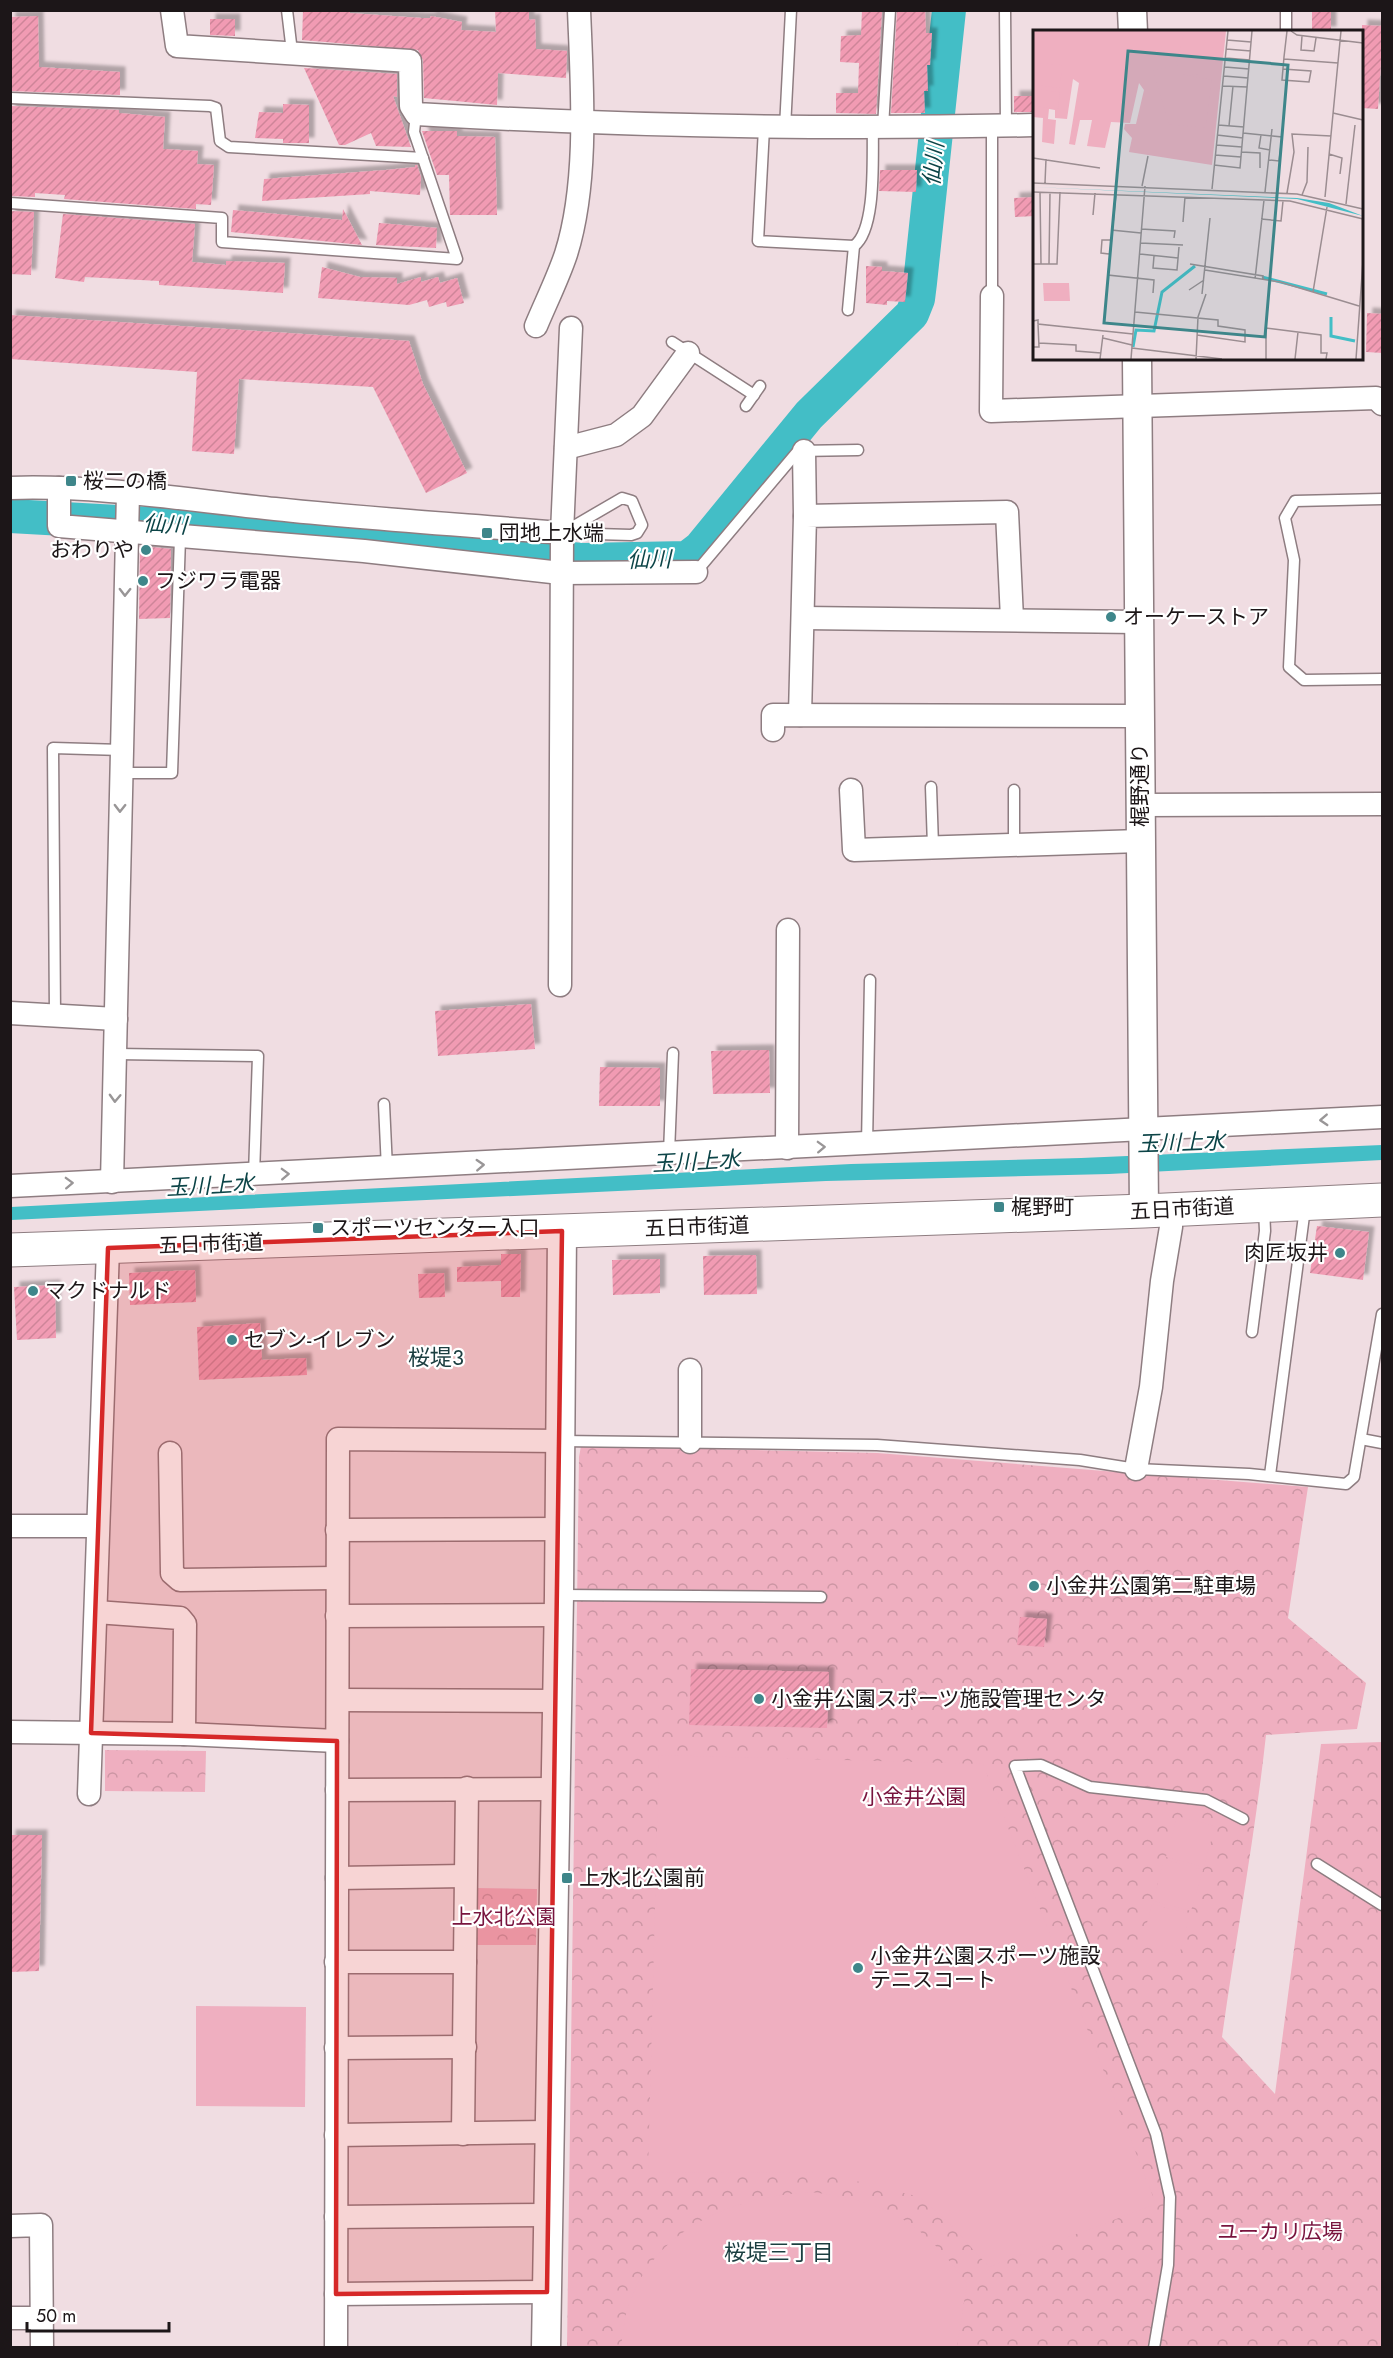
<svg xmlns="http://www.w3.org/2000/svg" width="1393" height="2358" font-family="Jost,'Noto Sans JP',sans-serif">
	<defs>
		<pattern id="park-crowns" width="20" height="18" patternUnits="userSpaceOnUse" patternTransform="scale(1.5)"><rect width="20" height="18" fill="#efafc0"/><path d="M2 6a3 3 0 1 1 6 0M12 15a3 3 0 1 1 6 0" fill="none" stroke="#cc96a4"/></pattern>
		<pattern id="building-hatch" width="6" height="6" patternUnits="userSpaceOnUse" patternTransform="scale(1.5)"><rect width="6" height="6" fill="#f19bb3"/><path d="M-1 1l2-2M0 6l6-6M5 7l2-2" fill="none" stroke="#ce8599"/></pattern>
		<filter id="shadow"><feDropShadow dx="5.5" dy="-5.5" stdDeviation="1.5" flood-color="#0004"/></filter>
	</defs>
	<rect width="100%" height="100%" fill="#f0dde2"/>
	<g fill="url(#park-crowns)">
		<path d="M581,1446L877,1453L1308,1487L1288,1618L1366,1683L1357,1729L1266,1735C1255,1836 1236,1937 1222,2037L1275,2094L1321,1744L1382,1742V2347L567,2348L579,1457Z"/>
		<polygon points="105,1750 206,1751 205,1792 105,1791"/>
		<polygon points="473,1888 537,1889 536,1945 472,1945"/>
	</g>
	<g fill="#efafc0">
		<polygon points="659,1755 983,1764 1156,2204 989,2267 950,2224 920,2197 820,2172 648,2173"/>
		<polygon points="1177,1816 1215,1826 1204,1867 1166,1857"/>
		<polygon points="1164,1859 1203,1870 1191,1911 1153,1901"/>
		<polygon points="1152,1904 1190,1914 1179,1956 1141,1945"/>
		<polygon points="196,2006 306,2007 305,2107 196,2106"/>
		<path d="M811,2192C888,2202 921,2221 967,2283L957,2347H621C623,2334 624,2319 628,2307C655,2227 733,2197 811,2192Z"/>
	</g>
	<polygon fill="#43bec6" points="1382,1145 1382,1160 1109,1174 826,1181 11,1220 11,1207 851,1164 1081,1158"/>
	<g fill="none" stroke-linecap="round" stroke-linejoin="round">
		<polyline stroke="#43bec6" stroke-width="34" points="10,516 279,531 582,560 687,558 700,548 809,415 912,314 918,299 920,283 949,10"/>
	</g>
	<g fill="url(#building-hatch)" filter="url(#shadow)">
		<polygon points="303,10 350,10 350,13 421,18 430,18 431,16 462,22 461,30 496,32 495,10 529,10 529,20 535,19 536,49 567,51 566,78 498,73 497,105 424,98 423,60 418,50 302,40"/>
		<polygon points="862,10 882,10 876,114 836,113 836,93 858,93 859,63 840,62 841,36 861,35"/>
		<polygon points="897,10 925,10 926,33 932,33 930,65 927,65 928,91 924,91 925,113 891,113"/>
		<rect x="1312" y="10" width="19" height="22"/>
		<polygon points="38,16 39,67 120,72 120,95 10,91 10,17"/>
		<polygon points="210,19 235,19 235,36 210,35"/>
		<polygon points="1362,25 1383,26 1378,109 1362,108"/>
		<polygon points="304,68 397,74 397,97 393,96 411,147 376,146 371,133 345,145 339,145"/>
		<rect x="1014" y="96" width="21" height="16"/>
		<polygon points="283,104 309,105 309,143 283,143 283,139 255,138 259,112 283,113"/>
		<polygon points="10,106 119,110 119,113 165,117 163,149 198,151 197,164 214,165 211,205 196,204 196,209 64,199 65,195 35,193 35,197 10,196"/>
		<polygon points="422,131 457,131 457,136 495,137 497,215 450,215 449,175 437,175"/>
		<polygon points="415,165 417,165 421,177 420,195 370,191 370,194 262,201 264,179 386,170 415,167"/>
		<polygon points="880,170 917,170 916,192 879,191"/>
		<polygon points="1035,197 1035,216 1015,217 1014,198"/>
		<polygon points="343,209 362,245 231,232 233,210 342,220"/>
		<polygon points="10,211 34,212 31,275 10,274"/>
		<polygon points="63,214 195,224 192,262 226,265 226,261 285,263 283,293 159,285 159,281 85,277 84,282 55,278"/>
		<polygon points="379,223 437,228 436,248 376,245"/>
		<polygon points="866,266 882,267 882,271 908,273 905,302 887,301 887,305 866,303"/>
		<polygon points="322,267 360,277 397,278 397,284 421,277 421,282 438,277 440,283 457,278 464,303 447,307 446,302 429,307 427,300 409,305 318,298"/>
		<polygon points="1367,313 1383,314 1383,353 1366,352"/>
		<polygon points="10,315 409,341 423,384 467,473 426,493 373,387 239,379 234,454 192,451 197,372 10,359"/>
		<polygon points="140,546 171,549 170,618 139,619"/>
		<polygon points="531,1004 535,1049 438,1056 435,1011"/>
		<polygon points="769,1050 770,1093 713,1094 711,1051"/>
		<polygon points="600,1067 660,1068 660,1106 599,1106"/>
		<polygon points="1317,1226 1369,1232 1363,1280 1310,1273"/>
		<polygon points="501,1254 521,1254 520,1297 501,1297 501,1281 457,1282 457,1267 501,1265"/>
		<polygon points="756,1255 757,1294 704,1295 703,1256"/>
		<polygon points="660,1259 660,1293 613,1295 612,1260"/>
		<polygon points="195,1270 196,1302 130,1305 129,1273"/>
		<polygon points="444,1273 445,1297 419,1298 418,1274"/>
		<polygon points="55,1285 56,1338 17,1340 14,1287"/>
		<polygon points="260,1323 262,1360 306,1358 307,1375 199,1380 197,1327"/>
		<polygon points="1020,1617 1047,1619 1044,1647 1017,1645"/>
		<polygon points="691,1669 829,1672 827,1728 689,1725"/>
		<polygon points="10,1835 42,1835 39,1971 10,1972"/>
	</g>
	<g fill="none" stroke-linecap="round" stroke-linejoin="round">
		<defs>
			<g id="service">
				<polyline points="287,10 292,52"/>
				<polyline points="1005,10 1006,126"/>
				<polyline points="1286,32 1286,10"/>
				<polyline points="10,98 210,106 216,108 220,141 229,147 423,158"/>
				<polyline points="992,126 992,296"/>
				<polyline points="883,127 890,10"/>
				<path d="M764,128L758,241L854,246C877,229 872,155 873,127"/>
				<polyline points="785,128 791,10"/>
				<polyline points="10,203 222,218 222,242 457,259 414,132 416,114"/>
				<polyline points="848,310 854,246"/>
				<polyline points="672,342 754,395"/>
				<polyline points="746,406 760,386"/>
				<polygon points="622,498 632,501 642,525 637,533 631,535 562,533"/>
				<polyline points="1382,499 1295,501 1285,518 1294,560 1289,667 1304,680 1382,679"/>
				<polyline points="696,572 798,451 858,450"/>
				<polyline points="121,773 172,773 180,538"/>
				<polyline points="931,787 933,846"/>
				<polyline points="1014,790 1014,844"/>
				<polyline points="55,1014 53,748 122,750"/>
				<polyline points="116,1054 258,1056 254,1175"/>
				<polyline points="384,1104 387,1169"/>
				<polyline points="867,1145 870,980"/>
				<polyline points="669,1153 673,1053"/>
				<polyline points="1252,1332 1265,1231 1264,1209"/>
				<polyline points="1361,1439 1382,1443"/>
				<polyline points="561,1441 877,1445 1080,1460 1136,1469 1249,1474 1346,1484 1354,1477 1382,1314"/>
				<polyline points="1270,1475 1305,1208"/>
				<polyline points="560,1595 821,1597"/>
				<polyline points="1317,1864 1382,1905"/>
				<polyline points="1154,2348 1168,2265 1170,2197 1156,2134 1015,1766 1041,1765 1090,1787 1206,1800 1243,1819"/>
			</g>
			<g id="minor">
				<path d="M172,10L177,46L410,61L411,106L416,114C622,126 828,130 1034,125"/>
				<polyline points="992,296 991,411 1376,398 1382,404"/>
				<path d="M536,326C546,302 558,278 566,254C589,181 582,87 579,10"/>
				<polyline points="566,448 616,435 642,416 688,353"/>
				<polyline points="804,451 805,516"/>
				<path d="M10,488C98,485 187,500 275,509C370,519 466,525 562,533"/>
				<polyline points="59,488 59,526 364,551 561,573 696,572"/>
				<polyline points="803,618 1137,622"/>
				<polyline points="800,715 805,516 1007,512 1012,619"/>
				<polyline points="773,730 773,715 1139,716"/>
				<polyline points="851,790 854,850 1140,841"/>
				<polyline points="1140,805 1382,804"/>
				<polyline points="560,985 562,533 571,328"/>
				<polyline points="10,1013 116,1019"/>
				<polyline points="787,1148 788,930"/>
				<polyline points="112,1182 128,493"/>
				<path d="M10,1186C468,1167 925,1140 1382,1117"/>
				<polyline points="690,1370 690,1442"/>
				<polyline points="170,1453 172,1573 180,1580 337,1578"/>
				<polyline points="1136,1469 1151,1387 1162,1281 1171,1227 1171,1210"/>
				<polyline points="10,1526 97,1526"/>
				<polyline points="337,1530 560,1529"/>
				<polyline points="96,1612 180,1618 185,1624 184,1734"/>
				<polyline points="337,1616 558,1615"/>
				<polyline points="338,1700 557,1701"/>
				<polyline points="10,1732 184,1734 337,1741"/>
				<polyline points="337,1790 556,1789"/>
				<polyline points="89,1794 108,1248"/>
				<polyline points="337,1878 465,1876"/>
				<polyline points="336,1962 465,1962"/>
				<polyline points="336,2048 465,2047"/>
				<polyline points="463,2134 467,1788"/>
				<polyline points="336,2135 548,2132"/>
				<polyline points="336,2217 547,2215"/>
				<polyline points="10,2226 41,2225 42,2348"/>
				<polyline points="336,2294 547,2292"/>
				<polyline points="10,2318 42,2318"/>
				<polyline points="336,2348 338,1439 561,1441"/>
			</g>
			<g id="tertiary">
				<polyline points="1132,10 1133,32"/>
				<polyline points="1137,358 1144,1211"/>
				<polyline points="546,2348 559,1595 562,1231"/>
			</g>
			<polyline id="primary" points="10,1250 1144,1211 1382,1200"/>
		</defs>
		<use href="#service" stroke="#8e7d81" stroke-width="13"/>
		<use href="#minor" stroke="#8e7d81" stroke-width="25"/>
		<use href="#tertiary" stroke="#8e7d81" stroke-width="31"/>
		<use href="#primary" stroke="#8e7d81" stroke-width="35"/>
		<use href="#service" stroke="#fff" stroke-width="10"/>
		<use href="#minor" stroke="#fff" stroke-width="22"/>
		<use href="#tertiary" stroke="#fff" stroke-width="28"/>
		<use href="#primary" stroke="#fff" stroke-width="33"/>
	</g>
	<defs><path id="oneway-chevron" d="M-2-3.5L2.5 0L-2 3.5" fill="none" stroke-width="1.6" stroke-linecap="round" stroke-linejoin="round" transform="scale(1.5)"/></defs>
	<g stroke="#999697">
		<use href="#oneway-chevron" transform="translate(125 592) rotate(91)"/>
		<use href="#oneway-chevron" transform="translate(120 808) rotate(91)"/>
		<use href="#oneway-chevron" transform="translate(115 1098) rotate(92)"/>
		<use href="#oneway-chevron" transform="translate(1324 1120) rotate(177)"/>
		<use href="#oneway-chevron" transform="translate(821 1147) rotate(-2)"/>
		<use href="#oneway-chevron" transform="translate(480 1165) rotate(-3)"/>
		<use href="#oneway-chevron" transform="translate(285 1174) rotate(-2)"/>
		<use href="#oneway-chevron" transform="translate(69 1183) rotate(-2)"/>
	</g>
	<path fill="#d62828" fill-opacity="0.2" stroke="#d62828" stroke-width="4.5" stroke-linejoin="round" d="M562,1231L547,2292L336,2294L337,1741L91,1733L108,1248Z"/>
	<g fill="#3e868a" stroke="#fff" stroke-width="2">
		<rect x="65" y="475" width="12" height="12" rx="3"/>
		<rect x="481" y="527" width="12" height="12" rx="3"/>
		<circle cx="146" cy="550" r="6"/>
		<circle cx="143" cy="581" r="6"/>
		<circle cx="1111" cy="617" r="6"/>
		<rect x="993" y="1201" width="12" height="12" rx="3"/>
		<rect x="312" y="1222" width="12" height="12" rx="3"/>
		<circle cx="1340" cy="1253" r="6"/>
		<circle cx="33" cy="1291" r="6"/>
		<circle cx="232" cy="1340" r="6"/>
		<circle cx="1034" cy="1586" r="6"/>
		<circle cx="759" cy="1699" r="6"/>
		<rect x="561" y="1872" width="12" height="12" rx="3"/>
		<circle cx="858" cy="1968" r="6"/>
	</g>
	<g text-anchor="middle" dominant-baseline="central" stroke-width="4.5" stroke-linejoin="round" paint-order="stroke">
		<g font-size="21" fill="#1c1618" stroke="#fff" text-anchor="start">
			<text x="83" y="481">桜二の橋</text>
			<text x="499" y="533">団地上水端</text>
			<text x="134" y="550" text-anchor="end">おわりや</text>
			<text x="155" y="581">フジワラ電器</text>
			<text x="1123" y="617">オーケーストア</text>
			<text x="1011" y="1207">梶野町</text>
			<text x="330" y="1228">スポーツセンター入口</text>
			<text x="1328" y="1253" text-anchor="end">肉匠坂井</text>
			<text x="45" y="1291">マクドナルド</text>
			<text x="244" y="1340">セブン-イレブン</text>
			<text x="1046" y="1586">小金井公園第二駐車場</text>
			<text x="771" y="1699">小金井公園スポーツ施設管理センタ</text>
			<text x="579" y="1878">上水北公園前</text>
			<text x="870" y="1956">小金井公園スポーツ施設<tspan x="870" dy="24">テニスコート</tspan></text>
		</g>
		<g font-size="21" fill="#1c1618" stroke="#fff">
			<text transform="translate(1140 785) rotate(-90)">梶野通り</text>
			<text transform="translate(1182 1209) rotate(-3)">五日市街道</text>
			<text transform="translate(697 1227) rotate(-2)">五日市街道</text>
			<text transform="translate(211 1244) rotate(-2)">五日市街道</text>
		</g>
		<g font-size="21" fill="#78143e" stroke="#fff">
			<text x="914" y="1797">小金井公園</text>
			<text x="504" y="1917">上水北公園</text>
			<text x="1280" y="2232">ユーカリ広場</text>
		</g>
		<g font-size="22" font-style="italic" fill="#0c4447" stroke="#fff">
			<text transform="translate(933 164) rotate(-84)">仙川</text>
			<text transform="translate(165 524) rotate(3)">仙川</text>
			<text transform="translate(649 559) rotate(-1)">仙川</text>
			<text transform="translate(1181 1142) rotate(-2)">玉川上水</text>
			<text transform="translate(696 1161) rotate(-3)">玉川上水</text>
			<text transform="translate(210 1185) rotate(-3)">玉川上水</text>
		</g>
		<g font-size="22" fill="#1b3e40" stroke="#fff">
			<text x="436" y="1357">桜堤3</text>
			<text x="779" y="2252">桜堤三丁目</text>
		</g>
	</g>
	<g transform="translate(1033 30)">
		<rect width="330" height="330" fill="#f0dde2"/>
		<path d="M0,1H193L179,135L96,122L99,108L91,99L92,94H103L111,60L106,53L97,93L78,92L72,118L54,116L59,90H47L42,115L36,114L46,53L40,49L34,89L22,88V80L16,79L15,89L23,90L21,114L9,112L10,88L0,87ZM10,253H36L37,271H11Z" fill="#efafc0"/>
		<path d="M157,1L184,20L182,35L173,44L155,45L143,34L151,3ZM5,33L29,35L27,58L2,55ZM140,36L148,44L179,50L173,98L136,94L120,41ZM1,59L27,62L25,79L0,76Z" fill="#efafc0"/>
		<path d="M0,157L264,168L296,173L330,186L264,169Z" fill="#43bec6"/>
		<path fill="none" stroke="#43bec6" stroke-width="3" d="M229,247L294,264M298,287V306L322,311M100,317L103,300L121,301L129,262L162,236"/>
		<path fill="none" stroke="#9b8d91" stroke-width="1.5" d="M258,1L264,5L330,13M269,6L268,20L281,21L283,8M194,10L218,12M193,19L218,21M193,28L217,30M251,29L305,33M192,37L216,39M250,39L278,41L276,52L249,50L251,27L254,1M191,46L215,48M190,56L214,57M300,83L330,90M185,95L211,97M196,96L200,56M210,103L249,107L246,131L236,130M184,105L210,108M228,105L226,118L237,120M183,115L209,117M208,122L227,123V138M296,124L309,128L307,144M182,125L208,127M0,128L67,138M181,135L207,138L219,1M0,153L264,164L330,179M12,153L13,129M109,156L115,126M179,159L195,1M0,162L257,171L330,189M7,162L8,234M232,162L239,99M254,163L261,122L259,104L298,106M83,164L75,245L121,250L120,263M269,165L274,152L275,117M292,167L308,1M313,174L322,95M60,185L62,163M228,189L248,191L250,171M150,192L152,167M108,199L142,201L141,208M78,200L108,203M107,213L150,215M76,224L68,223L69,210H78M107,224L145,228M121,226L120,238L144,240L146,217M0,234H24L27,162M16,234L17,162M157,234L230,246V250M172,240L247,252L326,276M222,249L231,170M156,260L171,250M280,262L294,177M169,264L177,188M102,282L185,290V296L212,300V312L164,305M0,291L5,290V294L100,304M70,308L99,315M6,313L43,315V321L68,323M0,317H6L5,294M99,318L189,329M67,329L70,305M98,329L112,156M163,329L165,287L173,264M233,329V298L288,305V323H294L293,329M262,329L265,302M323,329L330,231"/>
		<path fill="#3e868a" fill-opacity="0.15" stroke="#3e868a" stroke-width="3" d="M95,21L255,35L232,307L71,293Z"/>
		<rect width="330" height="330" fill="none" stroke="#1c1618" stroke-width="3"/>
	</g>
	<rect width="1393" height="2358" fill="none" stroke="#1c1618" stroke-width="24"/>
	<path d="M27 2322v9h142v-9" fill="none" stroke="#1c1618" stroke-width="3"/>
	<text x="36" y="2322" font-size="18" fill="#1c1618" stroke="#ffffff" stroke-width="4.5" paint-order="stroke">50 m</text>
</svg>
